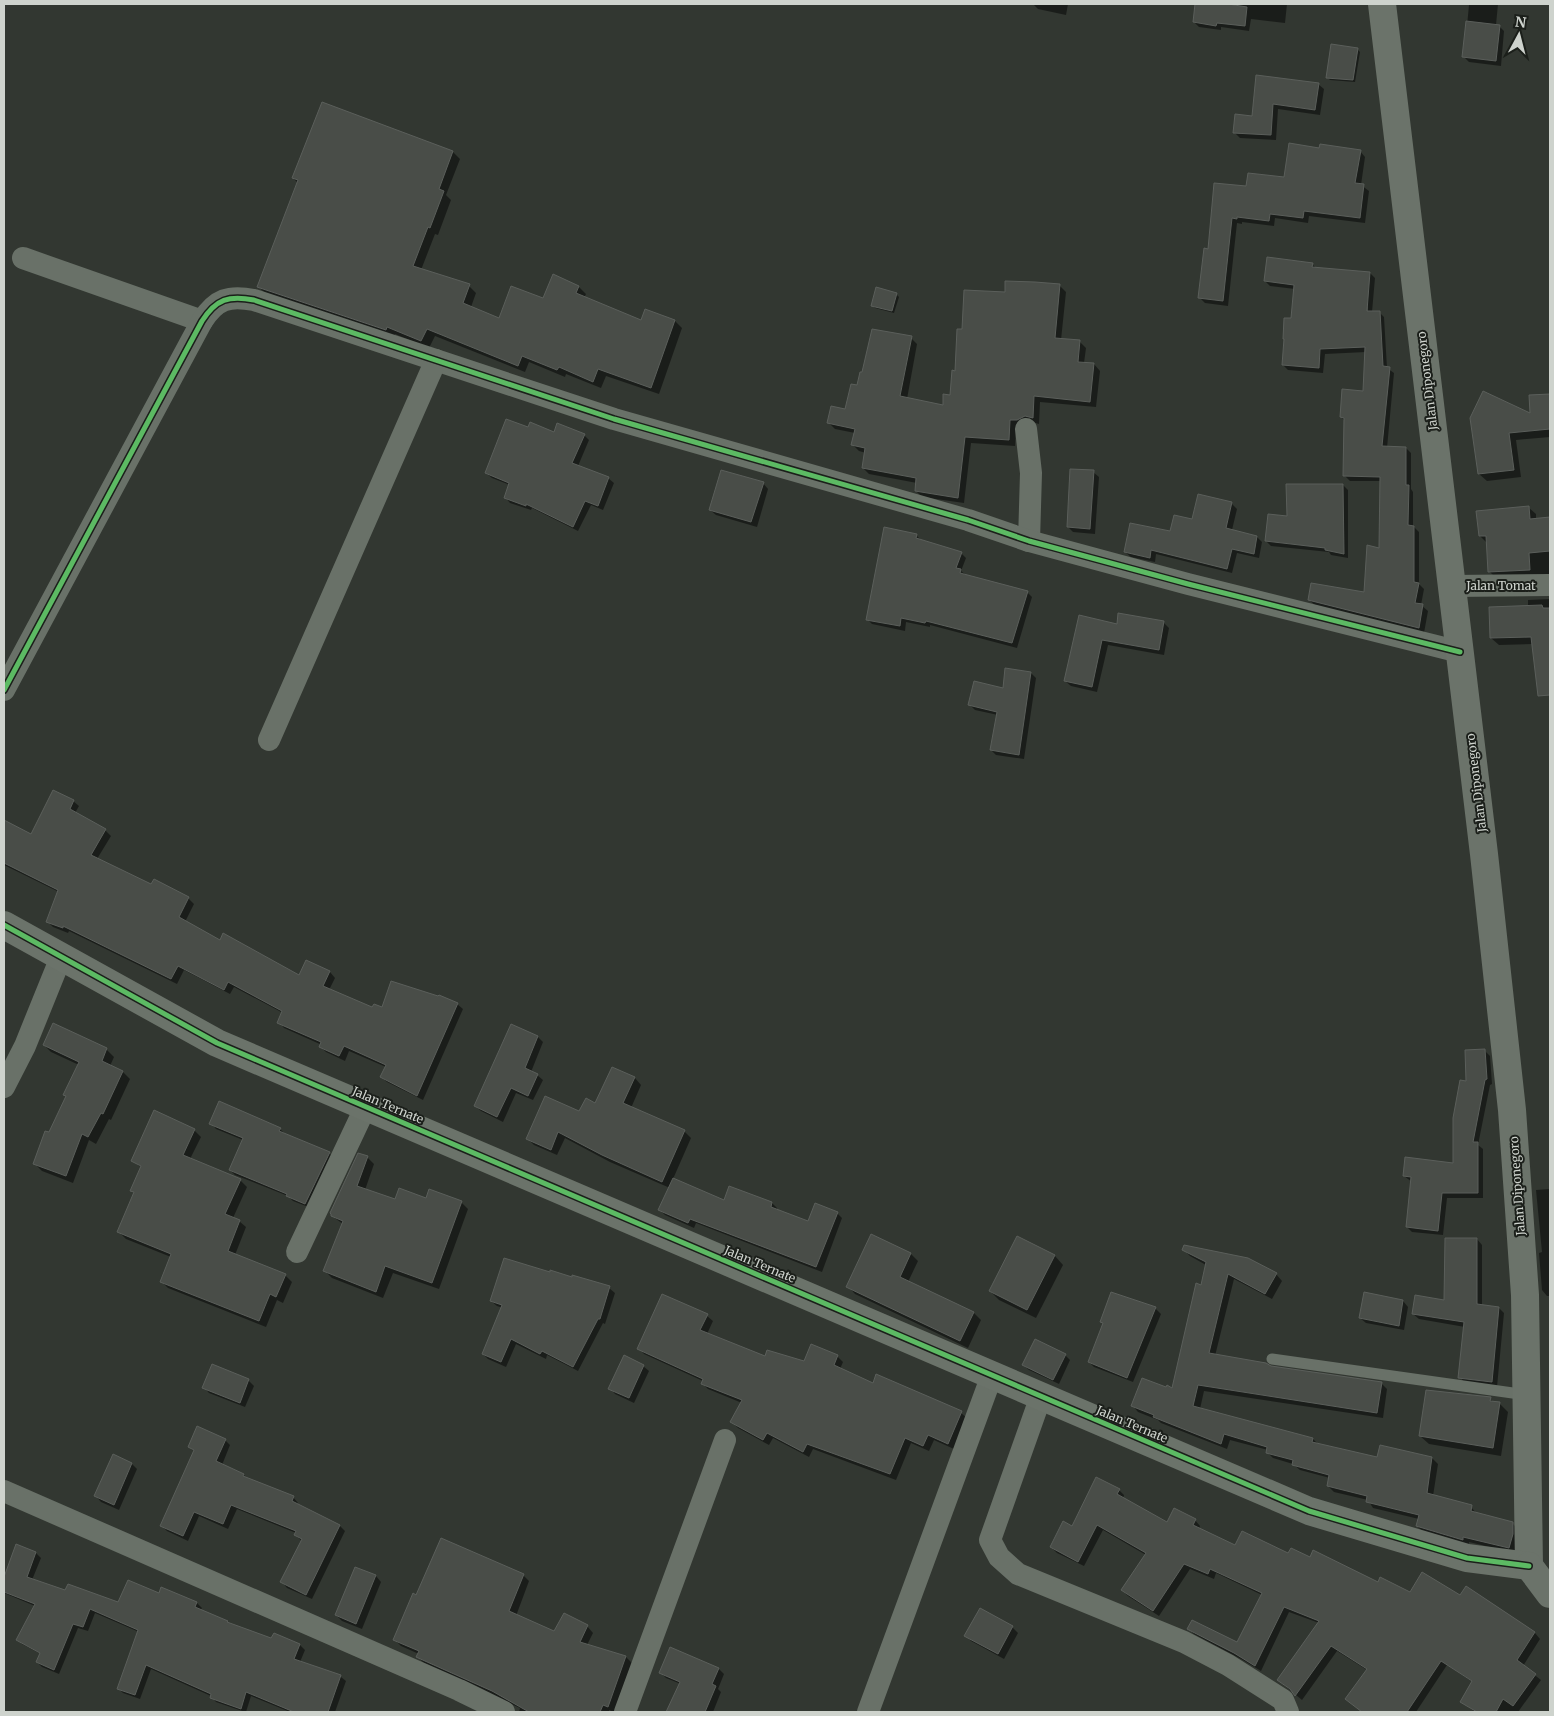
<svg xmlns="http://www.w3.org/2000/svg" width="1554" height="1716" font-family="Merriweather,serif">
	<rect width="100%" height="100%" fill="#323731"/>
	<g fill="#0007" fill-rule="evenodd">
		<polygon points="1033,4 1068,4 1066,15 1038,9"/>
		<polygon points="1196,4 1287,4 1285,23 1251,19 1249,31 1221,27 1221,30 1199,27 1194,22"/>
		<polygon points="1461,4 1498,4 1496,25 1499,26 1504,31 1501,66 1469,62 1464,57 1469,5"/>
		<polygon points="1357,49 1360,52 1355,82 1330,80 1327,77"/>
		<polygon points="1257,76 1318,84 1324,89 1320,115 1278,109 1276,140 1240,138 1234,132 1253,117"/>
		<polygon points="1320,149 1360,151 1365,157 1361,185 1369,191 1365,223 1309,216 1308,223 1275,218 1274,226 1242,222 1242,224 1237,223 1228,306 1205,303 1199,297 1209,250 1247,188 1285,178"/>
		<polygon points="453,152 460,159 446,195 451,200 438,235 435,234 421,270 469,286 476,293 471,307 500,320 544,299 579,287 586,294 584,298 642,321 675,321 682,328 659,394 606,376 601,388 566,374 565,377 529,362 525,372 435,336 429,348 395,334 394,336 266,294 259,287 298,183 293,178"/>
		<path d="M1312,264L1317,269L1370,273L1375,278L1372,312H1379L1384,317L1387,368L1394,373L1387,448H1406L1411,453V489L1413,492V526L1419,532V584L1424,589L1421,605L1428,611L1424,633L1315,605L1309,600L1365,594L1380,549L1381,481H1350L1345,476V421L1341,417L1364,392L1366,352L1325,354L1323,373L1288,370L1283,365L1292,320L1295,289L1270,286L1265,281ZM1366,307H1368V324Z"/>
		<polygon points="1035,283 1060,286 1066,292 1061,340 1080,342 1086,348 1084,363 1094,364 1100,371 1096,407 1040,402 1039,424 1032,422 1016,425 1015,446 971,443 964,503 922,497 916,491 917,483 869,474 863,468 866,453 859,451 852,444 855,433 835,429 828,422 846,410 858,387 911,338 917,344 907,399 944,406 951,396 963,331 1006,293"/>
		<polygon points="896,294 899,297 894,313 875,308 873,306"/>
		<polygon points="1550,395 1550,437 1516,440 1521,477 1487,481 1479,474 1471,418 1532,415 1530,397"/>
		<polygon points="528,429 554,433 584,435 589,440 578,466 608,478 614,483 603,510 591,505 578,531 532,508 531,510 510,503 505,497 510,485 492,478 486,473"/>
		<polygon points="1093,472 1099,477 1095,534 1073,532 1068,527"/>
		<polygon points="763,483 768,489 757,527 716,515 710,510"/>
		<polygon points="1343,485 1348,490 1348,558 1331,555 1329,552 1271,546 1266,541 1288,517"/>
		<polygon points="1199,495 1232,504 1237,509 1232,530 1257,537 1262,542 1259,558 1237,553 1232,573 1156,554 1155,562 1131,557 1125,552 1171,533 1193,521"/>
		<polygon points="1528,507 1536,514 1536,519 1550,518 1550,579 1497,579 1490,572 1488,544 1480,536"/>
		<polygon points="916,535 921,540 961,553 966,558 961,571 966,575 1027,592 1032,597 1017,648 930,625 930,627 906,622 905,631 872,624 867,619"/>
		<polygon points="1550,599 1550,669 1543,670 1533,644 1499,645 1491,638 1528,607 1528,600"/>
		<polygon points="1080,616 1118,625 1163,622 1169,628 1164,655 1108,645 1097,692 1071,686 1065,681"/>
		<polygon points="1031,673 1036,678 1024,759 996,755 991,750 998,715 975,710 970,705 1004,689"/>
		<polygon points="73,801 79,806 75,813 105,830 111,836 97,859 152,886 155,880 188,898 194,904 185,922 220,942 300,976 306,962 330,972 335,978 329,990 373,1009 457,1004 463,1009 423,1100 387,1082 381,1077 386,1067 349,1051 345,1061 326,1052 321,1047 322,1045 284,1028 279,1022 283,1013 234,987 230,994 184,970 177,984 69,931 68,933 53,927 47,921 59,892 4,865 4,822 32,836"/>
		<polygon points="54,1025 107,1050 114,1057 110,1066 123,1072 130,1079 111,1120 109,1119 96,1144 89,1140 73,1183 42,1171 35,1164 67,1097 65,1095 79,1065 51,1052 44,1045"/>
		<polygon points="538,1037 543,1042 531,1072 537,1075 543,1080 533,1100 516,1093 503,1122 481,1111 475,1106"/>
		<polygon points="1485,1051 1490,1056 1492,1084 1490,1085 1478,1145 1483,1149 1483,1198 1447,1198 1443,1235 1412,1232 1407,1227 1412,1182 1404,1176 1454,1165 1467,1083"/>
		<polygon points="613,1068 635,1078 641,1085 631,1108 684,1131 691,1138 673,1179 725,1201 772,1203 777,1208 777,1210 808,1223 837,1213 842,1218 822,1272 696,1223 694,1228 665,1215 660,1210 670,1188 610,1162 565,1138 557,1155 534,1145 528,1139 596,1105"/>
		<polygon points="211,1123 280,1129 285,1134 329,1153 334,1158 311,1208 293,1201 288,1196 235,1175 230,1170 243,1140 216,1129"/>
		<polygon points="194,1130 201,1137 190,1159 240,1180 247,1187 233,1218 239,1221 246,1227 235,1255 285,1275 292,1282 283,1303 277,1300 266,1327 168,1288 161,1281 171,1257 126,1239 119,1232 134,1193 131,1190 142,1168 132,1160"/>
		<polygon points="367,1157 374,1164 365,1190 396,1201 427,1199 461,1202 468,1209 439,1289 393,1273 383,1298 332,1278 325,1271 343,1224 332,1216"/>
		<polygon points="1550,1189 1550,1296 1547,1296 1542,1290 1539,1253 1542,1252 1536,1190"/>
		<polygon points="872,1236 911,1254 918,1261 908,1282 974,1313 981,1320 968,1348 855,1294 848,1286"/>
		<polygon points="1018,1238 1055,1256 1063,1265 1036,1318 999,1300 990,1291"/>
		<polygon points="1477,1239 1482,1245 1482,1306 1499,1308 1504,1313 1497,1387 1465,1383 1460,1377 1465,1327 1419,1319 1413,1314 1446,1301"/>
		<polygon points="1183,1249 1276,1274 1282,1281 1272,1299 1234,1279 1215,1356 1270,1368 1381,1383 1387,1389 1383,1418 1204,1391 1200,1409 1313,1439 1318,1444 1378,1459 1432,1458 1438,1464 1433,1496 1471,1507 1477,1514 1512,1523 1518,1529 1515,1553 1469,1542 1469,1545 1423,1532 1417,1526 1419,1519 1373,1508 1368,1500 1334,1492 1328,1486 1330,1478 1300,1470 1293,1464 1273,1458 1267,1452 1268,1450 1230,1440 1227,1449 1161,1423 1158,1420 1138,1412 1132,1405 1173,1389 1202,1286 1206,1265 1190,1256"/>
		<polygon points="550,1274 609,1288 615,1293 605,1324 603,1323 578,1371 547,1355 546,1359 516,1344 506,1367 488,1359 483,1354 503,1308 497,1306 491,1301"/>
		<polygon points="1403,1301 1408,1307 1404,1330 1366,1323 1360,1318"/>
		<polygon points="1155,1308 1161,1314 1133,1382 1094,1367 1089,1362 1104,1324 1101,1321"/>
		<polygon points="707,1316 713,1321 707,1334 766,1358 804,1363 837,1356 843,1362 840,1369 874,1384 877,1376 961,1413 967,1418 954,1449 934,1440 929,1451 911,1443 896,1480 813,1449 809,1457 773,1438 769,1445 738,1428 732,1422 742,1403 708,1389 702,1383 703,1381 644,1354 639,1348"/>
		<polygon points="1065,1355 1070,1360 1059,1384 1029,1370 1023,1365"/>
		<polygon points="643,1366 649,1371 634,1403 615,1394 610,1388"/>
		<polygon points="248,1380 254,1386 245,1407 209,1393 204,1387"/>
		<polygon points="1490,1399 1494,1403 1499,1403 1508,1412 1501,1456 1429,1444 1420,1436"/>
		<polygon points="225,1440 230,1445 222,1465 244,1475 247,1479 293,1497 298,1503 298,1505 340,1526 345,1531 312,1599 287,1588 282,1582 302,1541 295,1535 296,1533 237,1509 228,1529 199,1516 188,1541 167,1531 162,1526 195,1452 189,1447"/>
		<polygon points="113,1456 132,1464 137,1469 119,1510 101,1502 96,1496"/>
		<polygon points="1119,1490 1124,1495 1123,1499 1167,1524 1195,1520 1200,1526 1199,1529 1236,1546 1311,1559 1411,1594 1461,1597 1466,1588 1535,1633 1540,1639 1523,1666 1541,1680 1518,1712 1475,1712 1462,1702 1473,1682 1447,1665 1416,1712 1362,1712 1346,1699 1367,1670 1337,1651 1302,1700 1278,1680 1319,1623 1289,1612 1261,1671 1241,1659 1194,1634 1189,1629 1238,1644 1262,1595 1216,1573 1214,1579 1190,1569 1159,1616 1128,1596 1122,1590 1146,1555 1103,1530 1084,1566 1057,1553 1051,1547"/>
		<polygon points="17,1545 36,1553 41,1558 32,1580 66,1592 119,1603 159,1594 197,1603 202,1608 200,1611 227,1622 272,1640 274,1635 300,1645 305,1650 300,1662 341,1677 346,1681 335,1712 290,1712 251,1696 246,1712 245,1712 216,1702 211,1696 151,1669 140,1699 123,1693 118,1688 139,1632 95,1613 88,1631 78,1628 59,1674 42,1667 37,1662 41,1654 22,1644 17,1639 35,1606 4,1593 4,1580"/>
		<polygon points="356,1568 376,1576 381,1582 362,1629 342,1621 336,1615"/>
		<polygon points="523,1575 529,1581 516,1616 555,1633 587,1626 593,1633 587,1645 626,1657 632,1663 614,1712 609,1710 609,1712 519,1712 520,1708 424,1663 418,1657 419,1654 401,1646 395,1640 417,1596"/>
		<polygon points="980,1609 1012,1627 1018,1633 1004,1659 971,1641 966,1635"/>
		<polygon points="671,1649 719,1669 724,1674 718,1689 721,1692 713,1712 715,1712 667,1712 681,1684 666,1678 661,1673"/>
	</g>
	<g fill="#494d48" stroke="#5b5f5b">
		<polygon points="1195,4 1228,4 1247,7 1245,26 1217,23 1216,26 1193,22"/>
		<polygon points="1466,21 1500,25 1496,61 1462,57"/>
		<polygon points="1331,44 1358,48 1353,80 1326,78"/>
		<polygon points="1256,75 1319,83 1315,110 1273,104 1271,135 1233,133 1235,114 1252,116"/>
		<polygon points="322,102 453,151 439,189 444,191 430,228 428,227 413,266 470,284 463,303 499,318 511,286 543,298 553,274 579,286 576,293 641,320 645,309 675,320 651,388 598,369 593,382 559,367 557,370 522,356 518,366 427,329 421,341 387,327 386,330 257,287 298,180 292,178"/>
		<polygon points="1289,143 1319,148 1320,144 1361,150 1355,183 1364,184 1360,218 1304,211 1303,218 1270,214 1269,221 1237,217 1237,219 1232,218 1223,301 1198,298 1204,248 1208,249 1214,183 1246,186 1248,173 1284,177"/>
		<polygon points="1267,257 1313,263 1312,267 1370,272 1367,311 1380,311 1383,366 1390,367 1382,446 1406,447 1406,485 1409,485 1408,525 1414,526 1414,582 1419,583 1415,603 1423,604 1419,628 1308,600 1311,583 1364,592 1367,545 1379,548 1380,477 1343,476 1344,418 1340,417 1342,389 1363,391 1365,347 1320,349 1319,368 1282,365 1284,339 1283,339 1284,318 1291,318 1294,285 1264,281"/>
		<polygon points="1005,281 1035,282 1060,284 1055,338 1080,340 1078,362 1094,363 1090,402 1034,396 1033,418 1025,416 1017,420 1010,420 1009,440 965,437 958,498 915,491 916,478 862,468 865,448 851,445 855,429 827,423 831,406 845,409 851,384 857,385 860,372 862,372 872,329 912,336 900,396 943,405 943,394 950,395 952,370 955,371 957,329 962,329 964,290 1005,292"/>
		<polygon points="876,287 897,293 892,311 871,306"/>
		<polygon points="1483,391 1530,413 1529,395 1550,394 1550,429 1509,433 1514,470 1478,474 1470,418"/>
		<polygon points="506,419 528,427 530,422 554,432 557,423 585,434 572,463 609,477 598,506 585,501 573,527 526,504 526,506 504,498 509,483 485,473"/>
		<polygon points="1070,469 1094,470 1090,529 1067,527"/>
		<polygon points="721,470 764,482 751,522 709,510"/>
		<polygon points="1286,484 1343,484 1344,554 1325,550 1325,548 1265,541 1268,514 1287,516"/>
		<polygon points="1198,494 1232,502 1226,528 1257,536 1254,554 1232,549 1227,569 1151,550 1150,558 1124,552 1130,523 1170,531 1174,515 1192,519"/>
		<polygon points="1529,506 1530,519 1550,517 1550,551 1529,553 1530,570 1488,572 1486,536 1479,536 1476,511"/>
		<polygon points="884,527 917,534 916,538 962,552 956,568 961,569 960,573 1028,591 1012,643 926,621 925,623 901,618 900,626 866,620"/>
		<polygon points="1542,605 1543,608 1550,608 1550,695 1538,696 1531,637 1490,638 1489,607"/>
		<polygon points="1118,613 1164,621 1159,650 1102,640 1092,687 1064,681 1079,615 1117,624"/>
		<polygon points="1005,668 1031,672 1019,755 990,750 997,712 968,705 974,681 1003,688"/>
		<polygon points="53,790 74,800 70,809 106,829 91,855 151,884 154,879 189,897 179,917 220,940 223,933 299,975 306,960 330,971 323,986 372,1007 374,1004 382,1007 391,981 438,996 439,995 458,1003 417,1096 380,1077 386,1065 344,1046 339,1056 319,1047 321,1042 277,1023 282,1011 228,982 224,990 178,966 171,979 63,926 63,928 46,922 58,890 4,863 4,820 31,834"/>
		<polygon points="53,1023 107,1048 102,1061 123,1071 103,1114 101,1113 88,1137 82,1134 66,1176 33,1164 45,1131 49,1132 66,1096 63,1095 79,1062 43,1045"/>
		<polygon points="511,1024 538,1036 525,1068 538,1074 528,1096 511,1088 497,1117 474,1106"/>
		<polygon points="1485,1049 1487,1079 1485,1080 1473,1142 1478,1142 1478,1193 1442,1193 1438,1231 1406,1227 1411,1177 1403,1176 1405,1157 1453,1163 1453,1118 1460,1080 1466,1081 1465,1050"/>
		<polygon points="612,1067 635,1077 623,1103 685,1130 662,1182 602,1155 558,1132 551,1150 526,1139 545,1096 579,1111 586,1098 595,1103"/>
		<polygon points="219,1101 281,1128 279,1131 330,1152 305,1204 286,1196 287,1194 229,1170 243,1138 209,1124"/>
		<polygon points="154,1110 195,1129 183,1155 241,1179 225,1214 240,1220 228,1251 286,1274 276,1297 270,1294 259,1321 160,1282 171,1254 117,1232 134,1192 130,1191 141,1166 131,1161"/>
		<polygon points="358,1153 368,1156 357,1186 395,1199 399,1188 426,1198 429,1189 462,1201 432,1283 385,1266 376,1292 323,1271 343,1221 331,1216 331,1214 330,1213"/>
		<polygon points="673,1178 724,1200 729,1186 772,1202 771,1207 808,1221 815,1203 838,1212 816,1267 690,1219 688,1223 658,1210"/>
		<polygon points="871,1234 911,1253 900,1277 974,1312 960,1341 846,1287"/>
		<polygon points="1017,1236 1055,1255 1027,1310 989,1291"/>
		<polygon points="1445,1238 1477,1238 1477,1304 1499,1307 1492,1382 1458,1378 1464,1322 1412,1314 1415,1295 1444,1300"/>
		<polygon points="1184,1245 1248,1258 1277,1273 1265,1294 1228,1274 1209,1353 1266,1363 1271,1366 1382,1382 1377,1413 1198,1385 1193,1406 1313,1438 1312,1442 1377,1457 1380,1445 1432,1457 1427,1493 1472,1505 1471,1511 1513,1522 1513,1534 1509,1548 1463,1537 1463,1540 1416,1526 1419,1515 1366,1502 1367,1496 1327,1486 1329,1475 1292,1465 1293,1460 1266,1453 1267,1447 1224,1434 1221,1444 1153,1417 1154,1415 1131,1406 1142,1378 1166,1387 1167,1385 1172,1388 1196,1283 1201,1285 1206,1262 1182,1250"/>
		<polygon points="504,1258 550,1272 550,1270 572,1277 572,1275 610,1286 600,1319 598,1319 573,1367 542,1351 540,1354 511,1339 501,1362 482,1354 502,1305 490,1301"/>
		<polygon points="1111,1292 1156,1307 1127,1378 1088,1362 1103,1323 1100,1322"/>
		<polygon points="1364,1292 1403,1300 1399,1326 1359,1318"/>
		<polygon points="662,1294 708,1314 700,1330 765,1356 767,1350 804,1361 811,1344 838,1355 834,1365 873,1383 876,1374 962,1411 948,1444 928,1435 923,1446 905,1438 890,1474 807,1444 803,1452 767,1433 763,1440 730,1422 742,1400 701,1384 703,1379 637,1349"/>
		<polygon points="1035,1339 1066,1354 1053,1380 1022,1365"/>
		<polygon points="624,1355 644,1365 629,1398 608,1389"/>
		<polygon points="212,1364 249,1379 240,1403 202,1388"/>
		<polygon points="1426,1390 1491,1397 1490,1401 1500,1402 1493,1448 1419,1436"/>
		<polygon points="197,1426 226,1439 216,1461 244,1474 243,1476 294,1496 292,1501 340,1525 306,1595 280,1582 302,1539 294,1535 296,1531 231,1505 223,1524 194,1512 183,1536 160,1526 194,1450 188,1447"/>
		<polygon points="113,1454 132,1463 114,1505 94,1496"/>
		<polygon points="1096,1477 1120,1489 1117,1494 1167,1522 1174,1508 1196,1519 1193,1525 1235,1545 1242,1531 1288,1553 1291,1548 1310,1557 1313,1550 1378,1582 1380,1577 1410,1592 1422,1572 1460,1595 1466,1586 1535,1632 1517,1660 1536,1674 1513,1706 1503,1699 1496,1712 1477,1712 1460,1702 1472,1681 1441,1661 1407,1712 1362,1712 1345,1699 1367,1669 1331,1646 1295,1696 1290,1689 1277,1680 1319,1621 1284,1607 1255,1666 1234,1653 1187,1629 1192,1620 1237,1642 1262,1593 1210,1569 1208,1574 1184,1564 1153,1611 1121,1590 1146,1553 1097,1525 1078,1562 1050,1547 1063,1521 1072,1526"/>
		<polygon points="441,1538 524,1574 509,1611 554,1631 564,1613 588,1625 580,1642 626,1656 608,1707 603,1705 600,1712 529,1712 492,1691 416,1657 419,1651 393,1640 413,1593 416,1595"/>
		<polygon points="16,1544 36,1552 27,1577 65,1590 68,1584 118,1602 128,1580 159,1593 161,1587 197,1602 195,1607 228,1621 227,1622 271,1638 274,1633 300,1644 294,1659 341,1675 328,1712 294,1712 246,1692 241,1709 210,1698 211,1694 146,1665 135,1695 117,1689 138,1630 90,1609 83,1627 73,1624 54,1670 36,1662 40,1653 16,1640 35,1604 4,1592 4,1577"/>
		<polygon points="355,1567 376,1575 356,1624 335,1615"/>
		<polygon points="980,1608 1013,1626 998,1654 964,1636"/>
		<polygon points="670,1647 719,1668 712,1684 716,1686 705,1712 666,1712 680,1682 659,1673"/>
	</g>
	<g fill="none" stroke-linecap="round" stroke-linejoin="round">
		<polyline stroke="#697168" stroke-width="11" points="1272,1359 1527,1395"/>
		<g stroke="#697168" stroke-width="22">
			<polyline points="23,258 202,321"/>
			<polyline points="1026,429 1031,473 1029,541"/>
			<polyline points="1452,586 1550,585"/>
			<path d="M4,690L202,321C216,299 229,295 254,300L614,419L968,520L1029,541L1188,584L1460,652"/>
			<polyline points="269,740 436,360"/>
			<polyline points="4,1087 25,1046 61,957"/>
			<polyline points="297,1252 366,1106"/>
			<polyline points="1041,1396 990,1540 999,1557 1018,1574 1184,1642 1228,1665 1283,1700 1288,1712"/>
			<polyline points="4,1491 459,1690 504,1712"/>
			<polyline points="625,1712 725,1440"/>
			<polyline points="868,1712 992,1375"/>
		</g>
		<g stroke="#6b736a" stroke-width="28">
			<polyline points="1382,4 1484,854 1512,1110 1525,1295 1529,1566"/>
			<polyline points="4,925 217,1043 1309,1511 1467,1558 1529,1566"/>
			<polyline points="1529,1566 1550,1594"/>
		</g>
		<defs>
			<g id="cycleway">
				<path d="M4,690L202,321C216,299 229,295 254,300L614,419L968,520L1029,541L1188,584L1460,652"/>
				<polyline points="4,925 217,1043 1309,1511 1467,1558 1529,1566"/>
			</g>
		</defs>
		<use href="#cycleway" stroke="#1b1f1a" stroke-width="8"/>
		<use href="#cycleway" stroke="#5cba63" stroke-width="5"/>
	</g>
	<g text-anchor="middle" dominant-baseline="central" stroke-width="4" stroke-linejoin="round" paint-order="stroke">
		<g font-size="12" fill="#ced3cd" stroke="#1b1f1a">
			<text transform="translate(1427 381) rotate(-97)">Jalan Diponegoro</text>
			<text x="1501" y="585">Jalan Tomat</text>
			<text transform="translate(1476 783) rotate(-97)">Jalan Diponegoro</text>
			<text transform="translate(388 1105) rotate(23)">Jalan Ternate</text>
			<text transform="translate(1517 1186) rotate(-94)">Jalan Diponegoro</text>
			<text transform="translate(760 1264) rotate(23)">Jalan Ternate</text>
			<text transform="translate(1132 1424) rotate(23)">Jalan Ternate</text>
		</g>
	</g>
	<rect width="1554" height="1716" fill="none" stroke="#ced3cd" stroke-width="10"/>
	<g transform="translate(1519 35) rotate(7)" stroke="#1b1f1a" stroke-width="4" paint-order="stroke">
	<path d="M0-4L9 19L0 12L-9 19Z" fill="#ced3cd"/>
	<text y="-8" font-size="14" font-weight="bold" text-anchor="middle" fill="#ced3cd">N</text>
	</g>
</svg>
